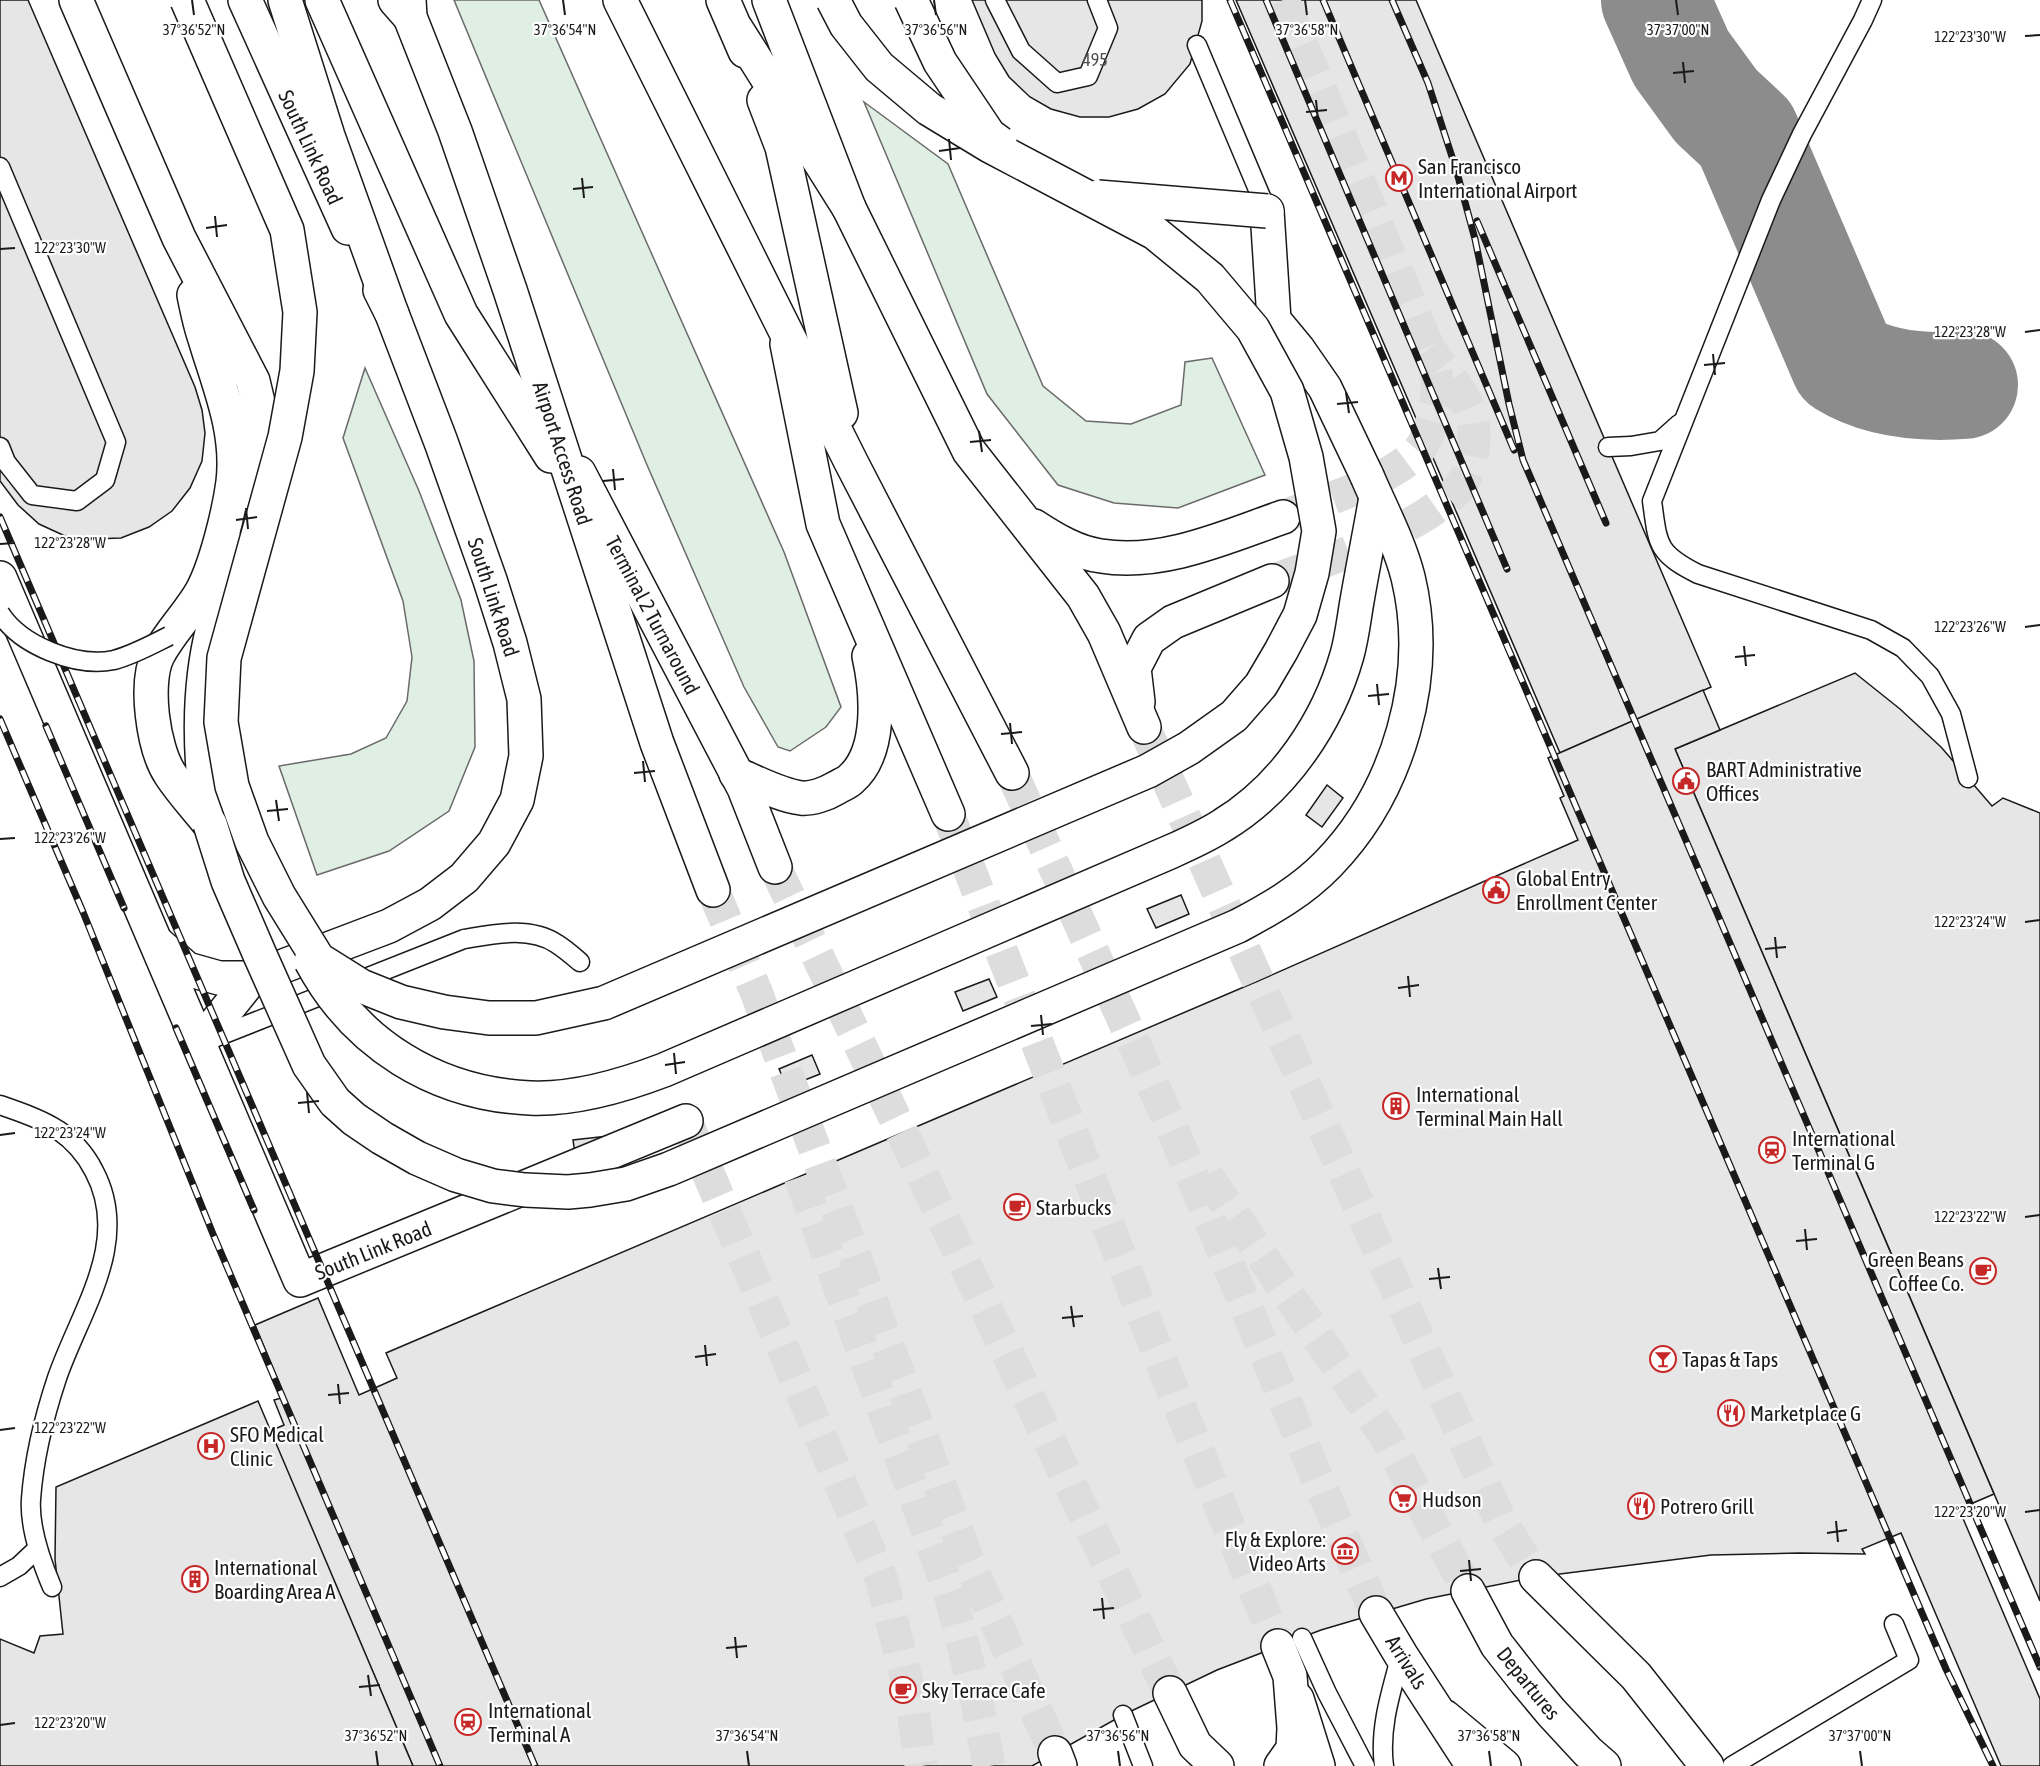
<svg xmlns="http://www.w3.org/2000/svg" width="2040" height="1766" font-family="'Asap Condensed',sans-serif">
	<rect width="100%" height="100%" fill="#fff"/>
	<g fill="#e0efe3" stroke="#6a6a6a" stroke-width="1.5">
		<polygon points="454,0 539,0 784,552 841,707 826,727 790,751 778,747 744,687 647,465"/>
		<polygon points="864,102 948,164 1043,386 1086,421 1131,424 1181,405 1185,362 1212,358 1265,475 1178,508 1114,503 1058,485 987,394"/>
		<polygon points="365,368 419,491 461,600 474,661 475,747 449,811 389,851 317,875 279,766 351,754 386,738 407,701 412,657 403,601 343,438"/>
	</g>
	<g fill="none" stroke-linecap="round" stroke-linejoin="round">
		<path stroke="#8c8c8c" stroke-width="108" d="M1655,0L1681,58L1716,106L1746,134L1844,363C1880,385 1923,388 1964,385"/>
	</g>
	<g fill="#e6e6e6" stroke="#1a1a1a" stroke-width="1.5">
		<polygon points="0,0 28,0 195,387 202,410 205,433 202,461 190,488 172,511 149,527 121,538 93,539 65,536 39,524 18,505 0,481"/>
		<polygon points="972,0 1202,0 1202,21 1190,64 1165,94 1138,109 1109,117 1080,117 1051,109 1030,97 1009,77 995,54"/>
		<polygon points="1236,0 1416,0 1711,687 1560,753"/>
		<polygon points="1855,673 1900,709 1941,747 1992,806 2003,798 2040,813 2040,1601 1675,749"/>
		<polygon points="1703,690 1720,730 1675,749 1994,1494 1959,1509 2040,1699 2040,1766 2001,1766 1901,1533 1862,1549 1865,1554 1799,1553 1711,1555 1536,1577 1426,1599 1321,1630 1217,1670 1123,1715 1032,1766 413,1766 270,1431 284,1425 274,1400 285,1397 255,1325 318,1298 359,1395 386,1383 397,1378 386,1353 1258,981 1578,840 1560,798 1564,796 1548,758"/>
		<polygon points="1327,785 1343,798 1322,827 1306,815"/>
		<polygon points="1181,895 1189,914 1156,928 1147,909"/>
		<polygon points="989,979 997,997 963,1011 955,992"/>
		<polygon points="812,1055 820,1074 787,1087 779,1069"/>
		<polygon points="608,1136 576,1161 573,1140"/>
		<polygon points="258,1401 413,1766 0,1766 0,1639 34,1653 40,1636 63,1634 55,1559 56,1487"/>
	</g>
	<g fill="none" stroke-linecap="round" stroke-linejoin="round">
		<g stroke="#ddd" stroke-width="33" stroke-dasharray="33 16" stroke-linecap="butt">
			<polyline points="1283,0 1429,349"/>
			<polyline points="948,814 1165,1371 1278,1646"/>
			<polyline points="775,867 1170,1693"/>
			<polyline points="686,1121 882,1581 911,1698 921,1766"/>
		</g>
		<g stroke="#ddd" stroke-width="33" stroke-dasharray="33 16" stroke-linecap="butt">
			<path d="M1287,515C1323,501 1400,477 1421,447C1431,433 1439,397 1437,380C1436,372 1432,362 1430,354"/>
			<path d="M1272,581C1328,559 1418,532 1459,488C1472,473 1477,437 1472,418C1464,391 1445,371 1429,349"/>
			<polyline points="1144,727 1500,1520 1536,1577"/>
			<polyline points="1012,773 1170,1123 1314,1471 1376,1613"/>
			<polyline points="713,890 757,994 967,1558 1055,1753"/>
			<polyline points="1207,1176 1386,1437 1468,1591"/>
			<polyline points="800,1177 950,1594 975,1692 989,1766"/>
		</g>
		<defs>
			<g id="lane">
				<polyline points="995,0 1021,51 1057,83 1088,76 1108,28 1097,0"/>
				<path d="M1872,0L1863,20L1802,134L1771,200L1652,501C1658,544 1656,553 1698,574L1871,630L1903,648L1930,676L1951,714L1968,778"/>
				<polyline points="1197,45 1267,211"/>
				<polyline points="0,167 116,442 105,480 77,501 32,495 6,462 0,447"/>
				<polyline points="1608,447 1631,446 1660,441 1679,424"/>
				<path d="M209,1040L464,939C494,934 530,926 557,944C565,949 573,956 580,962"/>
				<path d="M0,1105C20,1112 41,1119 58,1130C74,1141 86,1155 94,1171C132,1242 80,1311 57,1378C44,1417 34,1458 31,1499C29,1527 41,1561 52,1587"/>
				<polyline points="0,1577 19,1566 37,1549"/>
				<polyline points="1302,1638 1327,1693 1365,1766"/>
				<polyline points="1123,1715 1143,1766"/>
				<path d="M1384,1766C1379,1728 1391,1692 1401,1655"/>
				<polyline points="1732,1766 1909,1660 1894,1624"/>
			</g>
			<polyline id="street" points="1297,1699 1318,1766"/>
			<g id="secondary">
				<polyline points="76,0 179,238 253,381 261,415 265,445 256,498"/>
				<polyline points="245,0 348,228"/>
				<polyline points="1267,211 1274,320 1298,349 1325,388 1367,476"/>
				<path d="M194,295C197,310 200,325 205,339C219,386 239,431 233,482C229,512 216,565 202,591C189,614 170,632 158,655C144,683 153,748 170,774C181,791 195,806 207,821"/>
				<polyline points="787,344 823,524 948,814"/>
				<polyline points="579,473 744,788 775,867"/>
				<polyline points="0,578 300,1280 686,1121"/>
				<path d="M736,774C756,782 779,795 801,798C812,799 826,794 836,788C841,785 847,783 851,779C882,752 877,692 869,656"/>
				<path d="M210,824C199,762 197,690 213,628C220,602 231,576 240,550"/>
				<polyline points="156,942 187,969 219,978 252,978 389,926 430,904 464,878 494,843 517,800 526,756 524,699 510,643 490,580 441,442 392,314 380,290"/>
				<polyline points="199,1044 252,978"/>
				<polyline points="1278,1646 1290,1676 1294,1728 1293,1749 1281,1766"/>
				<polyline points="1170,1693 1195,1745 1217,1766"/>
				<polyline points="1445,1717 1504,1766"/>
			</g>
			<g id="primary">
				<polyline points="285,0 328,136 392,314"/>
				<polyline points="322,0 461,314 551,456"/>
				<polyline points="409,0 410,17 455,131 510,290 657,743 713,890"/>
				<polyline points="620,0 851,462 1012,773"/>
				<polyline points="723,0 745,51"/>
				<polyline points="737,30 849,208 969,451 1083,596 1104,633 1144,727"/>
				<polyline points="764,100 782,147 841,413"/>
				<path d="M1034,526C1054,539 1077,553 1101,556C1162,566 1226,537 1283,517"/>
				<polyline points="1138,702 1134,668 1149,639 1173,622 1272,581"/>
				<polyline points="1536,1577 1636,1676 1707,1766"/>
				<polyline points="1468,1591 1497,1645 1526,1682 1551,1712 1588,1752 1604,1766"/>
				<polyline points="1376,1613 1401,1655 1473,1766"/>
				<polyline points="1055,1753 1060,1766"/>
			</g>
			<g id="highway">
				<polyline points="395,0 410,17"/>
				<polyline points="769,0 849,208"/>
			</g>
		</defs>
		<use href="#lane" stroke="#1a1a1a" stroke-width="21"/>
		<use href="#street" stroke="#1a1a1a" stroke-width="36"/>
		<use href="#secondary" stroke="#1a1a1a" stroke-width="36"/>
		<use href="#primary" stroke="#1a1a1a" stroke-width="36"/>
		<use href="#highway" stroke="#1a1a1a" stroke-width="36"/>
		<use href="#lane" stroke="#fff" stroke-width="18"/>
		<use href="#street" stroke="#fff" stroke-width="33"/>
		<use href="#secondary" stroke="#fff" stroke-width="33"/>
		<use href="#primary" stroke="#fff" stroke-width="33"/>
		<use href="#highway" stroke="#fff" stroke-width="33"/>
		<defs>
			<g id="rail">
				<polyline points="1230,0 1946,1669 1993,1766"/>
				<polyline points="1266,0 1507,569"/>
				<polyline points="1323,0 1514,450"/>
				<polyline points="1392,0 1428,83 1456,169 1475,239 1509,404 1523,460 2040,1667"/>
				<polyline points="1477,221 1606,523"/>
				<polyline points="0,517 535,1766"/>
				<polyline points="0,719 83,912 213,1234 440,1766"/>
				<polyline points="46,726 124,908"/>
				<polyline points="176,1028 254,1210"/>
			</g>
		</defs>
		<use href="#rail" stroke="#1a1a1a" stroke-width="7"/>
		<use href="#rail" stroke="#fff" stroke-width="4.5" stroke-dasharray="14" stroke-linecap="butt"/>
		<defs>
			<path id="lane-bridge" d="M0,613C20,645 76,668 114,660C133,655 151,645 169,636"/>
			<g id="secondary-bridge">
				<polyline points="187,0 287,230 300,312 297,371 285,437 224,658 221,722 232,786 252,842 279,896 318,959 361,986 401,1002 444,1012 489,1018 536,1018 604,1003 1148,771 1189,748 1234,716 1261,685 1281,651 1300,615 1312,573 1319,531 1306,457 1287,391 1253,329 1210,278 1155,233 990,146 929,109 879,67 846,25 833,0"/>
				<polyline points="911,0 940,62 989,135 1000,143"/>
				<polyline points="1098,197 1267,211"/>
				<path d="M210,824L228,881L260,955L309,1065L335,1102L354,1119L382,1138L417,1158L456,1175L493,1186L525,1190L568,1192L590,1190L626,1184L669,1169L1238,926C1270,909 1302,891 1328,864C1399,791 1432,676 1408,577C1399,542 1381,509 1367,476"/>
				<path d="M311,961C355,1044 436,1094 530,1098C575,1100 622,1086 664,1070L1170,852C1188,844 1206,836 1223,825C1284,788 1328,722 1347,655C1352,637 1354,618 1357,601C1363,566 1370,532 1376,497"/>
			</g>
		</defs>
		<use href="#lane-bridge" stroke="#1a1a1a" stroke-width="21" stroke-linecap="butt"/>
		<use href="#secondary-bridge" stroke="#1a1a1a" stroke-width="36" stroke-linecap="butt"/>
		<use href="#lane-bridge" stroke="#fff" stroke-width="18"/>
		<use href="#secondary-bridge" stroke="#fff" stroke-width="33"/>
	</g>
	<path fill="none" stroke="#1a1a1a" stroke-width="2" d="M192,0L194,15M563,0L565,15M934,0L936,15M1305,0L1307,15M1676,0L1678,15M2025,36L2040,35M1683,62L1685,83M1673,73L1694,71M1316,100L1318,121M1306,112L1327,110M949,139L951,160M939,151L960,148M582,178L584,198M573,189L593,187M215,216L217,237M206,228L227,225M0,249L15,248M2025,332L2040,330M1713,354L1715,375M1704,365L1725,363M1346,392L1349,413M1337,404L1358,402M979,431L982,452M970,442L991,440M613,469L615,490M603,481L624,479M246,508L248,529M236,520L257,517M0,544L15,543M2025,627L2040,625M1744,646L1746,666M1735,657L1755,655M1377,684L1379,705M1368,696L1389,694M1010,723L1012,744M1001,734L1022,732M643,761L645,782M634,773L655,771M276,800L279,821M267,811L288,809M0,839L15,838M2025,922L2040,920M1775,937L1777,958M1765,949L1786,947M1408,976L1410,997M1398,988L1419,985M1041,1015L1043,1035M1031,1026L1052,1024M674,1053L676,1074M665,1065L685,1062M307,1092L309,1113M298,1103L319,1101M0,1135L15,1133M2025,1217L2040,1215M1805,1229L1807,1250M1796,1241L1817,1239M1438,1268L1441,1289M1429,1279L1450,1277M1071,1306L1074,1327M1062,1318L1083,1316M705,1345L707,1366M695,1357L716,1354M338,1384L340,1404M328,1395L349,1393M0,1430L15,1428M2025,1512L2040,1510M1836,1521L1838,1542M1827,1533L1847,1530M1469,1560L1471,1581M1460,1571L1481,1569M1102,1598L1104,1619M1093,1610L1114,1608M735,1637L737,1658M726,1648L747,1646M368,1675L371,1696M359,1687L380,1685M0,1725L15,1723M376,1751L378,1766M747,1751L749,1766M1118,1751L1120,1766M1489,1751L1491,1766M1860,1751L1862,1766"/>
	<defs>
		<symbol id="metro-ring" viewBox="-11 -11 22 22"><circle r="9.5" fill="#fff" stroke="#c62828" stroke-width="1.5"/><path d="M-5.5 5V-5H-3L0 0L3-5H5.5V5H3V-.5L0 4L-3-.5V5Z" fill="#c62828"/></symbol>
		<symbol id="civic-ring" viewBox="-11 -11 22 22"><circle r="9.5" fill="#fff" stroke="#c62828" stroke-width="1.5"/><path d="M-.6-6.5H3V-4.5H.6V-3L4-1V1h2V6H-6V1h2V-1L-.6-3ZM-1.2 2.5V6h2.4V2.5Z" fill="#c62828"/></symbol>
		<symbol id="building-ring" viewBox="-11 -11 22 22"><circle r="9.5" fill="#fff" stroke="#c62828" stroke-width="1.5"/><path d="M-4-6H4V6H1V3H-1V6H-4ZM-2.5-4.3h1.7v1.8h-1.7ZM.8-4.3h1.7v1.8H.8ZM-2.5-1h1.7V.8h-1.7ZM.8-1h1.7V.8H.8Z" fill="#c62828"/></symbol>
		<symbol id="station-ring" viewBox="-11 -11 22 22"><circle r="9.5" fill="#fff" stroke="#c62828" stroke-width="1.5"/><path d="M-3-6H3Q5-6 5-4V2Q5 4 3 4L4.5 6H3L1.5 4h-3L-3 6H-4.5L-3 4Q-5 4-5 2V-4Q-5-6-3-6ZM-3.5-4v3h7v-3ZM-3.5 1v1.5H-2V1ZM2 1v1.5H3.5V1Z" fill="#c62828"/></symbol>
		<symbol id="cafe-ring" viewBox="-11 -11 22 22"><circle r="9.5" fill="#fff" stroke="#c62828" stroke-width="1.5"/><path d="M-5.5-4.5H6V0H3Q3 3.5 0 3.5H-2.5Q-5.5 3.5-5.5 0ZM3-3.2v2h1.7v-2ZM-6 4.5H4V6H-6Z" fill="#c62828"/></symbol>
		<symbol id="bar-ring" viewBox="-11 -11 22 22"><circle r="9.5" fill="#fff" stroke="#c62828" stroke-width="1.5"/><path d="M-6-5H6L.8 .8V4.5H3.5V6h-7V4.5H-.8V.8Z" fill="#c62828"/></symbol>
		<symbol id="restaurant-ring" viewBox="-11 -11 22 22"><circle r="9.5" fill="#fff" stroke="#c62828" stroke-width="1.5"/><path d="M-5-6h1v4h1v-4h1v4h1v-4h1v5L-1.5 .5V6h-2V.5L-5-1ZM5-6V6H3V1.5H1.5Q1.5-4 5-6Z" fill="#c62828"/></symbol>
		<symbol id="hospital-ring" viewBox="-11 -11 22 22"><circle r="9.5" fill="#fff" stroke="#c62828" stroke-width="1.5"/><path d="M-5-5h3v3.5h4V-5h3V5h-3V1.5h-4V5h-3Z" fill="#c62828"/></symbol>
		<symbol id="supermarket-ring" viewBox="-11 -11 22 22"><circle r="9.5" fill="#fff" stroke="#c62828" stroke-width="1.5"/><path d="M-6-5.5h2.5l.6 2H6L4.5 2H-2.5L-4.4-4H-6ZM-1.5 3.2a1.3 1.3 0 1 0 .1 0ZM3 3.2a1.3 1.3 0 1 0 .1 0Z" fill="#c62828"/></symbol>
		<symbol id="museum-ring" viewBox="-11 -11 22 22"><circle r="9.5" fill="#fff" stroke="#c62828" stroke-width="1.5"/><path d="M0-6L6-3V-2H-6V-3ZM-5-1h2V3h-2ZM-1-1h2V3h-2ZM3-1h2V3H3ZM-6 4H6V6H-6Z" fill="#c62828"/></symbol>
	</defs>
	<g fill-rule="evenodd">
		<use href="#metro-ring" x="1384" y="163" width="30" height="30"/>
		<use href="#civic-ring" x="1671" y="766" width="30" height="30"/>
		<use href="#civic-ring" x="1481" y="875" width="30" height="30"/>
		<use href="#building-ring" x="1381" y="1091" width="30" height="30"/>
		<use href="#station-ring" x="1757" y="1135" width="30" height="30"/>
		<use href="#cafe-ring" x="1002" y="1192" width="30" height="30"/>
		<use href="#cafe-ring" x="1968" y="1256" width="30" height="30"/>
		<use href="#bar-ring" x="1648" y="1344" width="30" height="30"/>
		<use href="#restaurant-ring" x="1716" y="1398" width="30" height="30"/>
		<use href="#hospital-ring" x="196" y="1431" width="30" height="30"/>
		<use href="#supermarket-ring" x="1388" y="1484" width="30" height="30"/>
		<use href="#restaurant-ring" x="1626" y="1491" width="30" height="30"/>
		<use href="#museum-ring" x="1330" y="1536" width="30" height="30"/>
		<use href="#building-ring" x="180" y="1564" width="30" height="30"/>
		<use href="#cafe-ring" x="888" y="1675" width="30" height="30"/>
		<use href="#station-ring" x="453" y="1707" width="30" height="30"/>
	</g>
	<g text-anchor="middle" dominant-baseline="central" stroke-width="4.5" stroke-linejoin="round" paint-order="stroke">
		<g font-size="18" fill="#4d4d4d">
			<text x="1095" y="59">495</text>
		</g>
		<g font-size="21" fill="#1a1a1a" stroke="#fff">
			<text transform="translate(311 147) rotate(65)">South Link Road</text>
			<text transform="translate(563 453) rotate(72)">Airport Access Road</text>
			<text transform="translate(494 597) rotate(72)">South Link Road</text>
			<text transform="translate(653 615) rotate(62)">Terminal 2 Turnaround</text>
			<text transform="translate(373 1250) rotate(-22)">South Link Road</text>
			<text transform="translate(1407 1662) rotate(58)">Arrivals</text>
			<text transform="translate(1529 1683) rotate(51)">Departures</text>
		</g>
		<g font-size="21" fill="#1a1a1a" stroke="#fff" text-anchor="start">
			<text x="1418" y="166">San Francisco<tspan x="1418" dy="24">International Airport</tspan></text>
			<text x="1706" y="769">BART Administrative<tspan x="1706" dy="24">Offices</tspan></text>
			<text x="1516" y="878">Global Entry<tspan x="1516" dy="24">Enrollment Center</tspan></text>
			<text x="1416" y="1094">International<tspan x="1416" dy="24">Terminal Main Hall</tspan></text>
			<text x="1792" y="1138">International<tspan x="1792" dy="24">Terminal G</tspan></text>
			<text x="1036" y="1207">Starbucks</text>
			<text x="1964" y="1259" text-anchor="end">Green Beans<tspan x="1964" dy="24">Coffee Co.</tspan></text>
			<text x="1682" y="1359">Tapas &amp; Taps</text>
			<text x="1750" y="1413">Marketplace G</text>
			<text x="230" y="1434">SFO Medical<tspan x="230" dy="24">Clinic</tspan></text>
			<text x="1422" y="1499">Hudson</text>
			<text x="1660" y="1506">Potrero Grill</text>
			<text x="1326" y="1539" text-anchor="end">Fly &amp; Explore:<tspan x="1326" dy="24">Video Arts</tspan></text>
			<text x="214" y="1567">International<tspan x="214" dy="24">Boarding Area A</tspan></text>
			<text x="922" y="1690">Sky Terrace Cafe</text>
			<text x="488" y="1710">International<tspan x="488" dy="24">Terminal A</tspan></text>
		</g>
	</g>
	<g font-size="15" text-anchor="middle" fill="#1a1a1a" stroke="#fff" stroke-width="4.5" stroke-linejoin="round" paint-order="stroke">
		<text x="194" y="35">37°36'52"N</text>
		<text x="565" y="35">37°36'54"N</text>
		<text x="936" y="35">37°36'56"N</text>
		<text x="1307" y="35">37°36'58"N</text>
		<text x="1678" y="35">37°37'00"N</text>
		<text x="1970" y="42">122°23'30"W</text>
		<text x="70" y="253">122°23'30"W</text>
		<text x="1970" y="337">122°23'28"W</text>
		<text x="70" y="548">122°23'28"W</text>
		<text x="1970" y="632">122°23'26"W</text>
		<text x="70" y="843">122°23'26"W</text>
		<text x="1970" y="927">122°23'24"W</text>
		<text x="70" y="1138">122°23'24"W</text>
		<text x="1970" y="1222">122°23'22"W</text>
		<text x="70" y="1433">122°23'22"W</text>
		<text x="1970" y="1517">122°23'20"W</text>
		<text x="70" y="1728">122°23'20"W</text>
		<text x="376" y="1741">37°36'52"N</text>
		<text x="747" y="1741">37°36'54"N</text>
		<text x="1118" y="1741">37°36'56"N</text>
		<text x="1489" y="1741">37°36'58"N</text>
		<text x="1860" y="1741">37°37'00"N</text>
	</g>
</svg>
